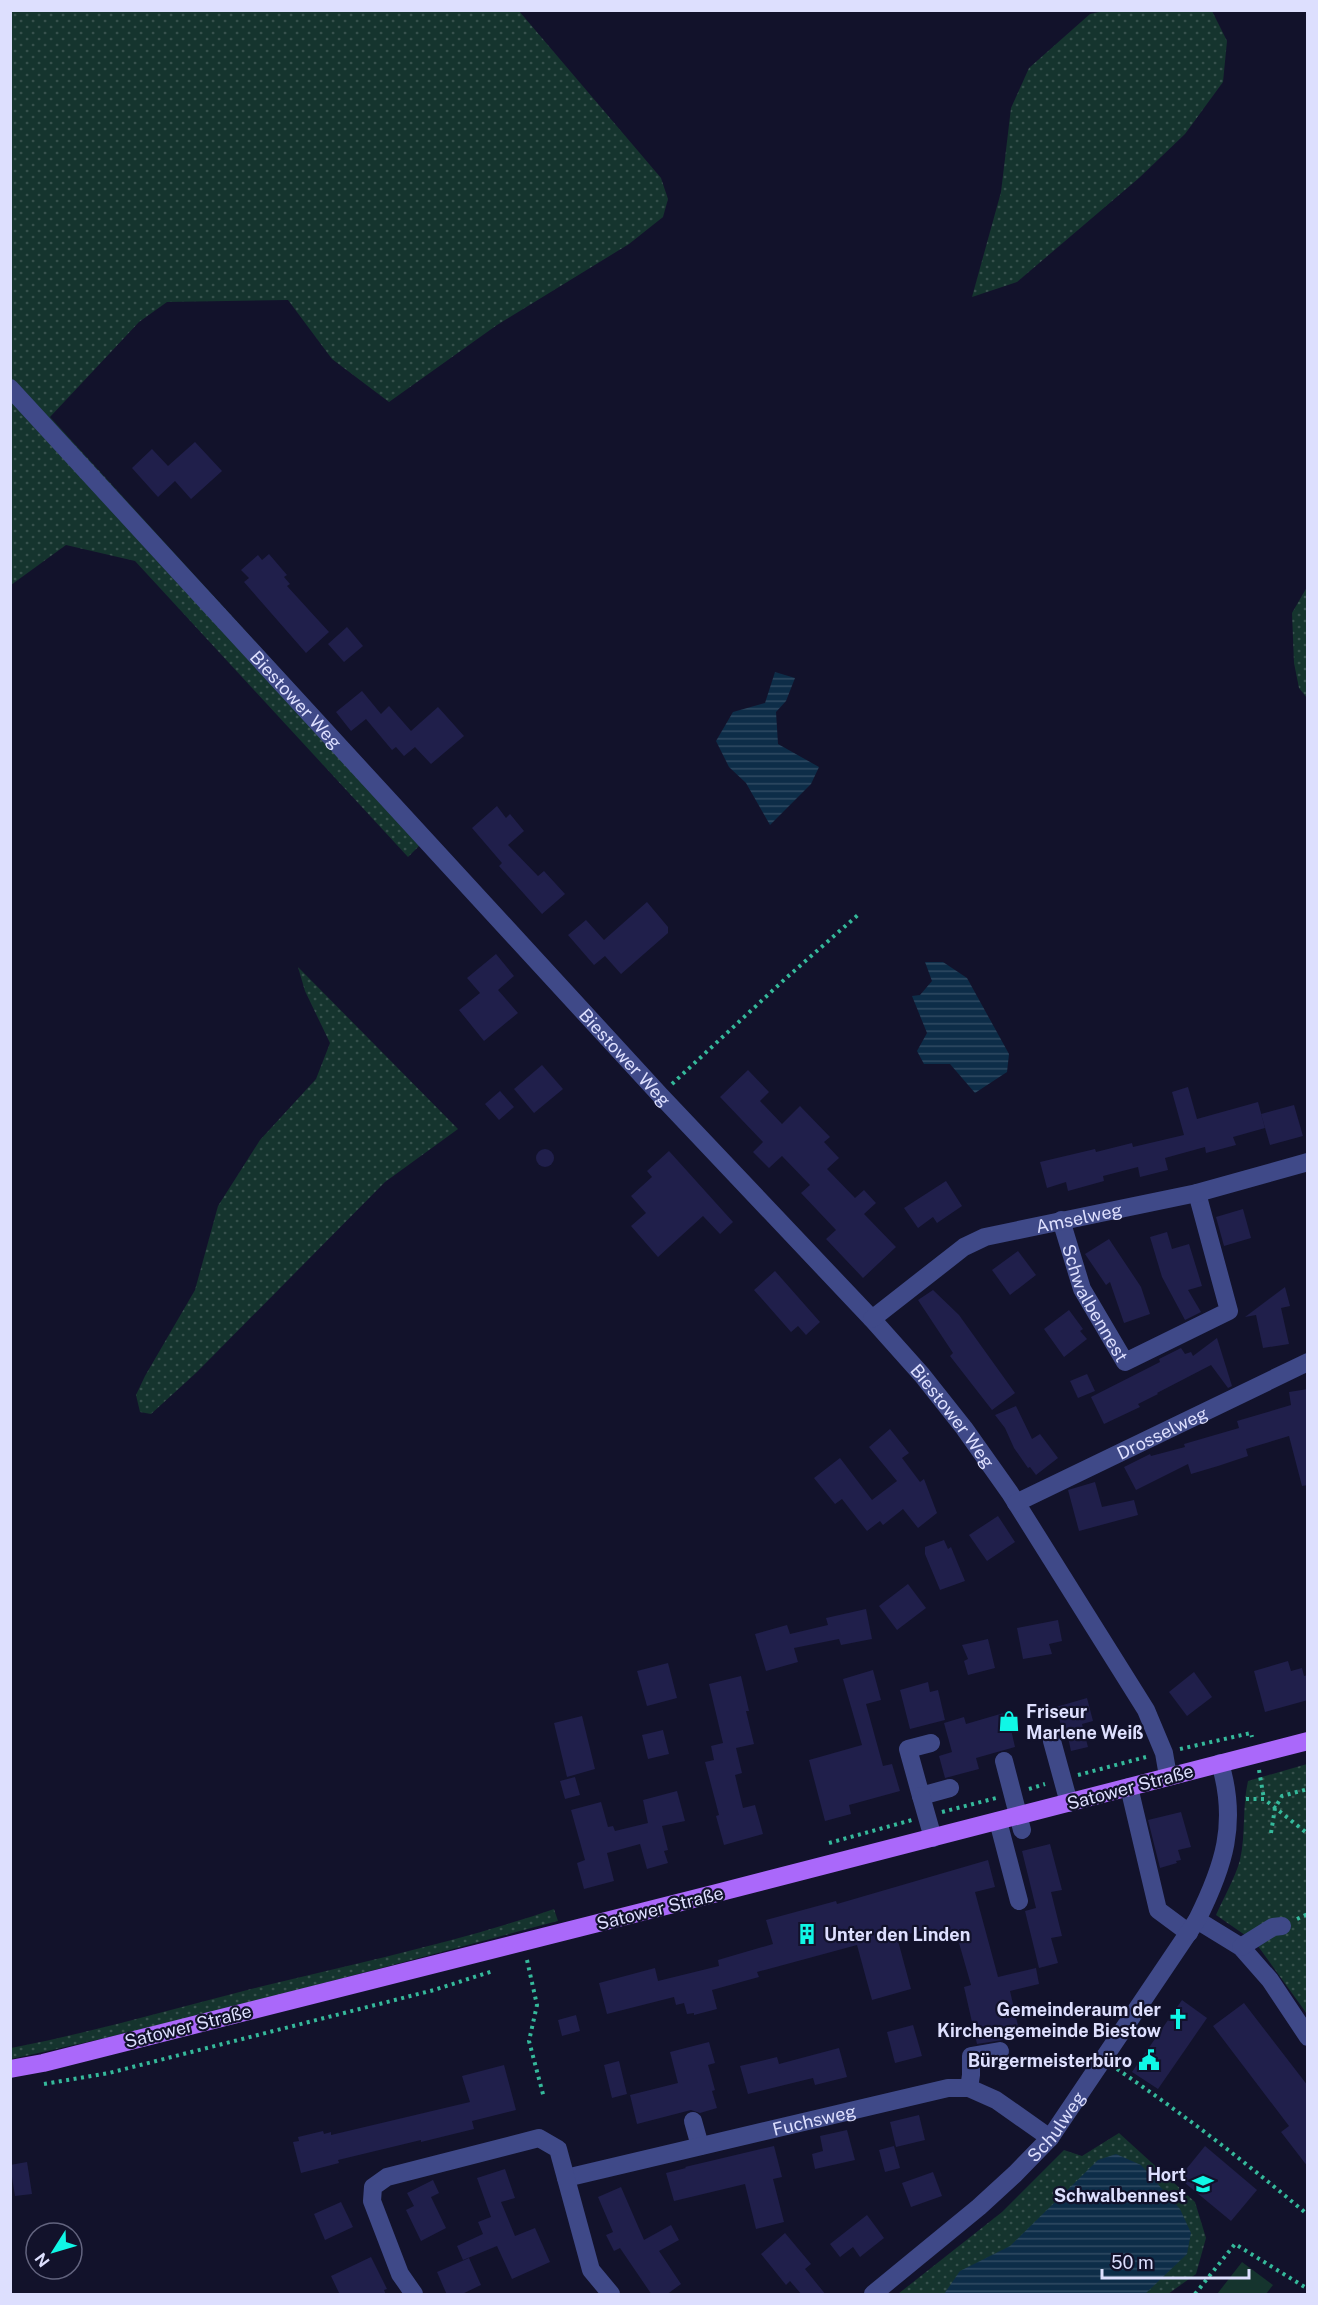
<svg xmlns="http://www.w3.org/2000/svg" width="1318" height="2305" font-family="'Public Sans',sans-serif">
	<defs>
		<pattern id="grass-dots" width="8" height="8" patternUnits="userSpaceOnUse" patternTransform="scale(1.5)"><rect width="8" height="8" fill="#15342e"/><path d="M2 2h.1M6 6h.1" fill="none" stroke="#37514d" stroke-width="1.8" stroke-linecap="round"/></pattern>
		<pattern id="water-rules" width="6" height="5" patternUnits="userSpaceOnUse" patternTransform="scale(1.5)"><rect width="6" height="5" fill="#0d2d48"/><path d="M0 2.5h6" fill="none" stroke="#304b63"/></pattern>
	</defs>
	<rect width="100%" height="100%" fill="#12122b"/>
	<g fill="url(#grass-dots)">
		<polygon points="11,11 519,11 661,178 668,199 663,217 629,244 497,325 389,402 332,359 288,300 167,302 139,322 50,417 431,834 408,857 135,561 66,545 11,585"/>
		<polygon points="1104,11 1212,11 1227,41 1223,82 1185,134 1139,178 1017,282 972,297 1001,192 1011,108 1029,68 1090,14"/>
		<polygon points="1307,587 1307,698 1299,688 1294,663 1292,613"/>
		<polygon points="298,967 458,1129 385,1182 197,1372 151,1414 140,1412 136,1395 145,1376 195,1290 218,1206 260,1140 316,1079 330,1043 305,991"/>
		<path d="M1307,1764V2014L1255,1942L1216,1915C1224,1897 1235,1878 1240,1860C1246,1834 1242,1807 1248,1781Z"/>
		<path d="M554,1909L558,1921C376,1969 194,2020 11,2059V2048C94,2032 176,2008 259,1987C358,1963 458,1942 554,1909Z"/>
		<polygon points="1119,2133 1195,2202 1206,2238 1196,2274 1168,2294 898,2294 1002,2212 1064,2150 1082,2156"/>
	</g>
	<polygon fill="#15342e" points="1242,2262 1273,2285 1266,2294 1217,2294"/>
	<g fill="url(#water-rules)">
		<polygon points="775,672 795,678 786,701 776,712 778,744 819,767 811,784 770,825 746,783 729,767 716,741 733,712 765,703"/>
		<polygon points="925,962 943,962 967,978 1009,1054 1007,1072 975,1093 950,1064 924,1064 917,1051 927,1033 912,996 920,995 932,981"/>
		<polygon points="1116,2154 1141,2165 1180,2209 1191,2233 1187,2254 1145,2294 944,2294 960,2271 1010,2246 1098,2160"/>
	</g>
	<g fill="#201f4b">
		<polygon points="195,442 222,471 191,499 175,481 158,497 132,468 152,449 168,466"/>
		<polygon points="269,554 287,575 284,577 290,584 287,586 329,632 306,653 244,582 249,578 241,570 258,555 262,560"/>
		<polygon points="347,627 363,646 344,662 328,644"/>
		<polygon points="362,691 381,714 389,706 411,731 438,707 464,736 431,764 415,747 404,756 396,747 392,750 366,719 351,731 336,712"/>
		<polygon points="497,806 506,818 510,814 524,831 508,845 538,876 544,871 565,894 542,914 499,866 502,863 472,828"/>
		<polygon points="647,902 668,927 668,933 621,974 605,956 594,965 568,935 586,920 604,940"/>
		<polygon points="496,954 514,976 498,990 518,1013 484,1041 459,1010 480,993 467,978"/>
		<polygon points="542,1065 563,1089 534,1113 514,1089"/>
		<polygon points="748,1070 769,1092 760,1101 782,1124 800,1106 830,1137 824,1142 839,1158 827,1169 855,1198 864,1190 876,1203 864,1214 896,1247 863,1278 826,1239 836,1230 801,1193 810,1185 782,1156 769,1168 753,1152 763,1142 720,1097"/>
		<polygon points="1188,1087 1197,1119 1258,1102 1265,1128 1233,1137 1236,1145 1206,1153 1205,1147 1165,1158 1168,1170 1140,1177 1138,1167 1103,1176 1104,1181 1068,1191 1066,1182 1047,1188 1040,1162 1095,1149 1096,1152 1132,1143 1133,1147 1184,1135 1172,1092"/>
		<polygon points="500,1091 514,1107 499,1120 485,1104"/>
		<polygon points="1294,1105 1303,1136 1270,1145 1261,1114"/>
		<circle cx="545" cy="1158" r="9"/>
		<polygon points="669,1151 733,1222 720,1234 703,1216 658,1257 631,1226 646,1213 631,1196 652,1177 647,1171"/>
		<polygon points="946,1181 962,1206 937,1223 933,1217 918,1228 904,1208"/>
		<polygon points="1243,1209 1251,1238 1224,1246 1216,1217"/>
		<polygon points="1167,1232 1172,1249 1189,1244 1202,1286 1188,1290 1201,1312 1185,1320 1162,1277 1150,1237"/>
		<polygon points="1109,1239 1141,1287 1150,1314 1124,1323 1110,1282 1106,1285 1085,1254"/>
		<polygon points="1018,1251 1036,1275 1010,1295 992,1270"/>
		<polygon points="775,1271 820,1322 806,1335 798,1326 791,1332 754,1290"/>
		<polygon points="1285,1287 1290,1306 1281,1308 1289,1344 1263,1348 1256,1315 1245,1317"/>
		<polygon points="933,1290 959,1315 1015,1393 992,1410 950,1356 953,1353 918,1300"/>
		<polygon points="1069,1310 1083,1329 1080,1331 1087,1339 1064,1357 1044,1329"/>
		<polygon points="1217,1338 1232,1386 1228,1388 1211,1365 1157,1393 1158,1394 1138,1404 1140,1407 1104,1424 1091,1397 1160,1362 1159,1359 1181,1348 1185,1354 1191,1352 1193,1356"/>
		<polygon points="1087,1374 1095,1391 1078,1398 1070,1381"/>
		<polygon points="1308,1389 1308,1485 1302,1486 1289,1436 1246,1449 1248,1456 1218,1466 1191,1474 1188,1464 1136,1490 1124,1467 1150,1454 1151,1456 1185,1447 1184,1444 1239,1428 1237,1421 1291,1405 1289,1392"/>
		<polygon points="1016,1406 1032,1439 1040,1434 1058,1458 1036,1475 1030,1467 1028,1468 1014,1448 1005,1428 995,1415"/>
		<polygon points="890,1429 909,1453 902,1458 920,1482 924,1479 937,1513 918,1528 903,1509 883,1525 880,1521 867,1531 842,1499 835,1504 814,1478 840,1458 872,1500 897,1481 869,1447"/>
		<polygon points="1095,1482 1102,1507 1134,1500 1138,1515 1079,1531 1068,1490"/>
		<polygon points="998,1516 1015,1542 987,1561 969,1535"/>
		<polygon points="944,1540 948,1549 951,1547 965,1581 940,1590 925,1554 925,1547"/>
		<polygon points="908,1584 926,1608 897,1630 879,1606"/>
		<polygon points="866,1609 872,1639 841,1645 839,1639 794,1648 798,1662 766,1671 755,1634 787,1625 790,1634 828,1625 826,1618"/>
		<polygon points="1058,1620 1062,1641 1049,1644 1052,1654 1023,1659 1017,1628"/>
		<polygon points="988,1639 995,1668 968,1675 964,1661 968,1659 962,1645"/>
		<polygon points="1288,1661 1291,1671 1302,1668 1304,1676 1308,1675 1308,1700 1265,1712 1254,1671"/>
		<polygon points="668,1663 677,1698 647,1706 637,1671"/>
		<polygon points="873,1670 881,1700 866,1704 883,1766 892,1764 900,1791 849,1805 851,1814 825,1821 809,1760 862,1745 843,1679"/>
		<polygon points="1194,1672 1212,1697 1187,1716 1169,1692"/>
		<polygon points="741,1676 749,1711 746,1711 754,1744 736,1748 742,1773 735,1775 743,1808 755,1805 763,1834 724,1845 716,1816 719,1815 705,1762 714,1760 711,1746 723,1743 709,1684"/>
		<polygon points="928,1682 930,1692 938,1690 945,1720 910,1729 900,1690"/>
		<polygon points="1087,1698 1093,1721 1082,1724 1088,1747 1071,1751 1066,1728 1062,1729 1056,1707"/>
		<polygon points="1007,1712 1015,1747 976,1758 979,1769 945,1778 939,1756 952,1752 944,1723 964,1717 966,1724"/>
		<polygon points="582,1716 595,1769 567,1777 554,1723"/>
		<polygon points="663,1730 669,1754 648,1759 642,1735"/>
		<polygon points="575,1777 580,1795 565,1799 560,1781"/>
		<polygon points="677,1791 685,1821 662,1826 668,1850 664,1851 668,1863 647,1869 640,1844 607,1853 614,1881 584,1889 577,1863 585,1860 571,1810 601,1802 608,1827 613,1826 615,1831 648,1823 643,1800"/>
		<polygon points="1181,1812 1191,1847 1178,1850 1181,1860 1176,1861 1177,1863 1160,1868 1148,1820"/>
		<polygon points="1050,1844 1062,1890 1051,1892 1062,1936 1051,1938 1058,1963 1039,1968 1025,1911 1036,1908 1022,1851"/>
		<polygon points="988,1860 995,1887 975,1892 998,1977 1036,1968 1039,1984 1010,1991 1019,2030 1001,2034 1003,2040 977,2044 964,1987 971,1985 955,1929 930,1936 928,1929 897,1937 911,1989 872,2000 857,1945 757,1972 759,1977 712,1990 717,2009 694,2015 694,2013 687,2014 684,2003 676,2005 674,1997 607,2014 599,1983 655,1968 658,1981 719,1966 718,1960 773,1944 766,1920 836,1901 837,1904"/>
		<polygon points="1182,2000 1207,2018 1158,2089 1132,2072"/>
		<polygon points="1244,2003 1308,2086 1308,2167 1281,2132 1289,2126 1213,2026"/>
		<polygon points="576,2015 580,2031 562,2036 558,2020"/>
		<polygon points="913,2025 922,2056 895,2063 887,2032"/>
		<polygon points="709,2042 715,2063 708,2065 715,2090 712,2091 717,2108 700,2113 691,2110 637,2124 630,2095 678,2083 670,2052"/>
		<polygon points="839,2048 847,2077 815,2085 813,2078 748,2094 740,2066 777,2057 779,2064"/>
		<polygon points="619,2061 627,2094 612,2098 604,2065"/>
		<polygon points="504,2065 516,2110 472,2121 474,2129 421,2142 421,2140 338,2160 339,2163 301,2173 293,2142 299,2141 298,2137 323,2131 324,2134 331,2132 331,2135 470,2102 462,2076"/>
		<polygon points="919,2115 925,2140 896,2147 890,2122"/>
		<polygon points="847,2130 855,2160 815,2169 812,2154 823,2151 820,2136"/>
		<polygon points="774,2146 782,2177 773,2179 784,2222 756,2229 745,2184 674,2201 666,2173 686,2168 685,2167"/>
		<polygon points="894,2146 900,2168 885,2172 879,2150"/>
		<polygon points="1205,2146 1257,2190 1231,2221 1179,2178"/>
		<polygon points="27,2162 32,2194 15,2196 10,2165"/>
		<polygon points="505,2169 515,2198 501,2202 515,2236 535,2228 550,2262 512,2279 497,2246 463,2260 457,2246 483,2234 478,2222 491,2217 477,2178"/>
		<polygon points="933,2172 942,2196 911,2207 902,2183"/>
		<polygon points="433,2180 439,2193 431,2197 446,2228 421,2241 406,2210 414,2206 407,2193"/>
		<polygon points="621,2187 644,2240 671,2225 679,2240 659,2251 681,2284 666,2295 652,2295 620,2248 614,2251 606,2235 613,2232 598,2197"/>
		<polygon points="341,2202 353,2227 325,2240 314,2214"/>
		<polygon points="867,2215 884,2238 860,2257 853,2247 840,2257 830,2244"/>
		<polygon points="785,2233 811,2264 805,2269 826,2295 802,2295 790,2281 786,2285 761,2254"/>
		<polygon points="371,2257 387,2289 384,2290 386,2295 340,2295 331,2276"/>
		<polygon points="469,2258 481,2285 460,2295 447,2295 437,2272"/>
	</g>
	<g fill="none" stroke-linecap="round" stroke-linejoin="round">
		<g stroke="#35b99b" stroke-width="4" stroke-dasharray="3 4.5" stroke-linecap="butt">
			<polyline points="672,1084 785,979 859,914"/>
			<polyline points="1180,1749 1251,1733 1252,1737"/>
			<polyline points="1259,1770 1264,1799"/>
			<polyline points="1078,1775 1146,1757"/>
			<polyline points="1029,1789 1045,1784"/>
			<polyline points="1246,1799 1264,1799 1308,1834"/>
			<polyline points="942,1812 996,1798"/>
			<polyline points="1271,1833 1275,1808 1282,1796 1308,1789"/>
			<polyline points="829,1843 912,1820"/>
			<polyline points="1297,1919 1308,1914"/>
			<polyline points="527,1960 537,2005 529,2041 544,2098"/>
			<path d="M1117,2069C1183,2114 1247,2163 1308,2215"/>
			<polyline points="44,2084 109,2073 434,1990 493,1971"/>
			<polyline points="1195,2294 1235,2244 1308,2289"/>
		</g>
		<g stroke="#3f4988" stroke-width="18">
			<path id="s1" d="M10,388L660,1095L872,1319L922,1375L964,1428L1010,1493L1146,1710L1164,1753L1168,1776"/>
			<path id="s2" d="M1061,1220L1082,1289L1125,1362L1229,1311L1197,1193"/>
			<path id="s3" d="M872,1319L964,1247L985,1237L1197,1193L1308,1162"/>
			<path id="s4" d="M1016,1503L1308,1362"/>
			<polyline points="1052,1741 1069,1803"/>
			<polyline points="931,1743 908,1749 921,1796 950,1788"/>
			<polyline points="1004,1761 1022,1830"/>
			<polyline points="1129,1787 1158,1910 1189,1933"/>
			<polyline points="921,1796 933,1838"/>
			<polyline points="998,1821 1019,1901"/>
			<polyline points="1197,1920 1241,1947 1270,1980 1308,2037"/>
			<polyline points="1241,1947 1273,1927 1282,1926"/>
			<polyline points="969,2088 971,2075 971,2056 1000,2051"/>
			<polyline points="693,2121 700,2146"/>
			<path id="s5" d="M566,2178L948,2088H969L996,2100L1050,2138"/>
			<polyline points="414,2294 400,2274 372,2201 373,2187 387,2177 539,2138 558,2149 591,2270 611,2294"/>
			<path id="s6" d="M873,2294L979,2207L1015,2174L1050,2138L1197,1920C1224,1866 1238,1823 1220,1763"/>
		</g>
		<polyline stroke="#aa68fa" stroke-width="18" points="10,2069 43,2063 713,1894 1308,1741"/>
	</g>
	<defs>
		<symbol id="shop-bare" viewBox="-9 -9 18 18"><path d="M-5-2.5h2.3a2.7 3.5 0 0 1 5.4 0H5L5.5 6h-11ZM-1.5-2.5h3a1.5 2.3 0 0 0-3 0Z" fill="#10f7e6" stroke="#12122b" stroke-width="2.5" paint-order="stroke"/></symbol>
		<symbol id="building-bare" viewBox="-9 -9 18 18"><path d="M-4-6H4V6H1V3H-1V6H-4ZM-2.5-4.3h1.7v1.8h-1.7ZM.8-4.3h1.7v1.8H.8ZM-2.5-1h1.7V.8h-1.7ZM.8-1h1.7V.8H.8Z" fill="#10f7e6" stroke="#12122b" stroke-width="2.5" paint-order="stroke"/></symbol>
		<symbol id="church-bare" viewBox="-9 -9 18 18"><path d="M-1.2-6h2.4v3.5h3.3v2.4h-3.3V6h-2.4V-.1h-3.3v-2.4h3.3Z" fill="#10f7e6" stroke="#12122b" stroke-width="2.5" paint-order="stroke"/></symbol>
		<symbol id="civic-bare" viewBox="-9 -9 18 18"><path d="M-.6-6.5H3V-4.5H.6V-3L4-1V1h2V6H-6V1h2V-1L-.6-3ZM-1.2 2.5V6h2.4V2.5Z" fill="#10f7e6" stroke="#12122b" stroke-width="2.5" paint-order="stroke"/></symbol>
		<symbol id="school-bare" viewBox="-9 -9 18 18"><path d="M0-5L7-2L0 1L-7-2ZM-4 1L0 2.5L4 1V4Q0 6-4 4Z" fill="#10f7e6" stroke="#12122b" stroke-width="2.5" paint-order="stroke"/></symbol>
	</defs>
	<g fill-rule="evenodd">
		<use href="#shop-bare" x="994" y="1706" width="30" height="30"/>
		<use href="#building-bare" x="792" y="1919" width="30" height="30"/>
		<use href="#church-bare" x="1163" y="2004" width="30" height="30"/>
		<use href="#civic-bare" x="1134" y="2045" width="30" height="30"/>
		<use href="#school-bare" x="1188" y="2169" width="30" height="30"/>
	</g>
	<g text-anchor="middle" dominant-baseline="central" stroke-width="4.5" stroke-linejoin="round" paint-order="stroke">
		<g font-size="18" fill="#dddffe" stroke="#12122b">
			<text stroke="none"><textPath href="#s1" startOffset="423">Biestower Weg</textPath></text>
			<text stroke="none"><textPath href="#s1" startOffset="909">Biestower Weg</textPath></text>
			<text stroke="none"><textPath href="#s3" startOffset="236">Amselweg</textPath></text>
			<text stroke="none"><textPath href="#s2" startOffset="90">Schwalbennest</textPath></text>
			<text stroke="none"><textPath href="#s1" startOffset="1395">Biestower Weg</textPath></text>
			<text stroke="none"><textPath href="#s4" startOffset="162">Drosselweg</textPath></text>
			<text transform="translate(1130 1787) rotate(-15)">Satower Straße</text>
			<text transform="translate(660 1908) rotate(-14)">Satower Straße</text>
			<text transform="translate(188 2026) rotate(-14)">Satower Straße</text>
			<text stroke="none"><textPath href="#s5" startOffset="255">Fuchsweg</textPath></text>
			<text stroke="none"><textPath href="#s6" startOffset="249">Schulweg</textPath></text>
		</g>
		<g font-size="18" font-weight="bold" fill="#dddffe" stroke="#12122b" text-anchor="end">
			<text x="1026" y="1711" text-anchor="start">Friseur<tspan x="1026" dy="21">Marlene Weiß</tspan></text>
			<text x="824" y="1934" text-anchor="start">Unter den Linden</text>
			<text x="1161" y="2009">Gemeinderaum der<tspan x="1161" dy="21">Kirchengemeinde Biestow</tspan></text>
			<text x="1132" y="2060">Bürgermeisterbüro</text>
			<text x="1186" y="2174">Hort<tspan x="1186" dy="21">Schwalbennest</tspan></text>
		</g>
	</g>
	<rect width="1318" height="2305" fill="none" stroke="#dddffe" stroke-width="24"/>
	<g transform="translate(54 2251) rotate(233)"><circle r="28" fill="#12122b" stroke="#63647f" stroke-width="1.5"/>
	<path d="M0-4.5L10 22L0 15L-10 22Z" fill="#10f7e6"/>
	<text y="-9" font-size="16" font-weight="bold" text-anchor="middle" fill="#dddffe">N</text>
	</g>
	<path d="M1102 2269v9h147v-9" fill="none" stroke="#dddffe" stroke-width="3"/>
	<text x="1111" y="2269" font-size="18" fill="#dddffe" stroke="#12122b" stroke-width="4.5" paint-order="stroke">50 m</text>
</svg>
